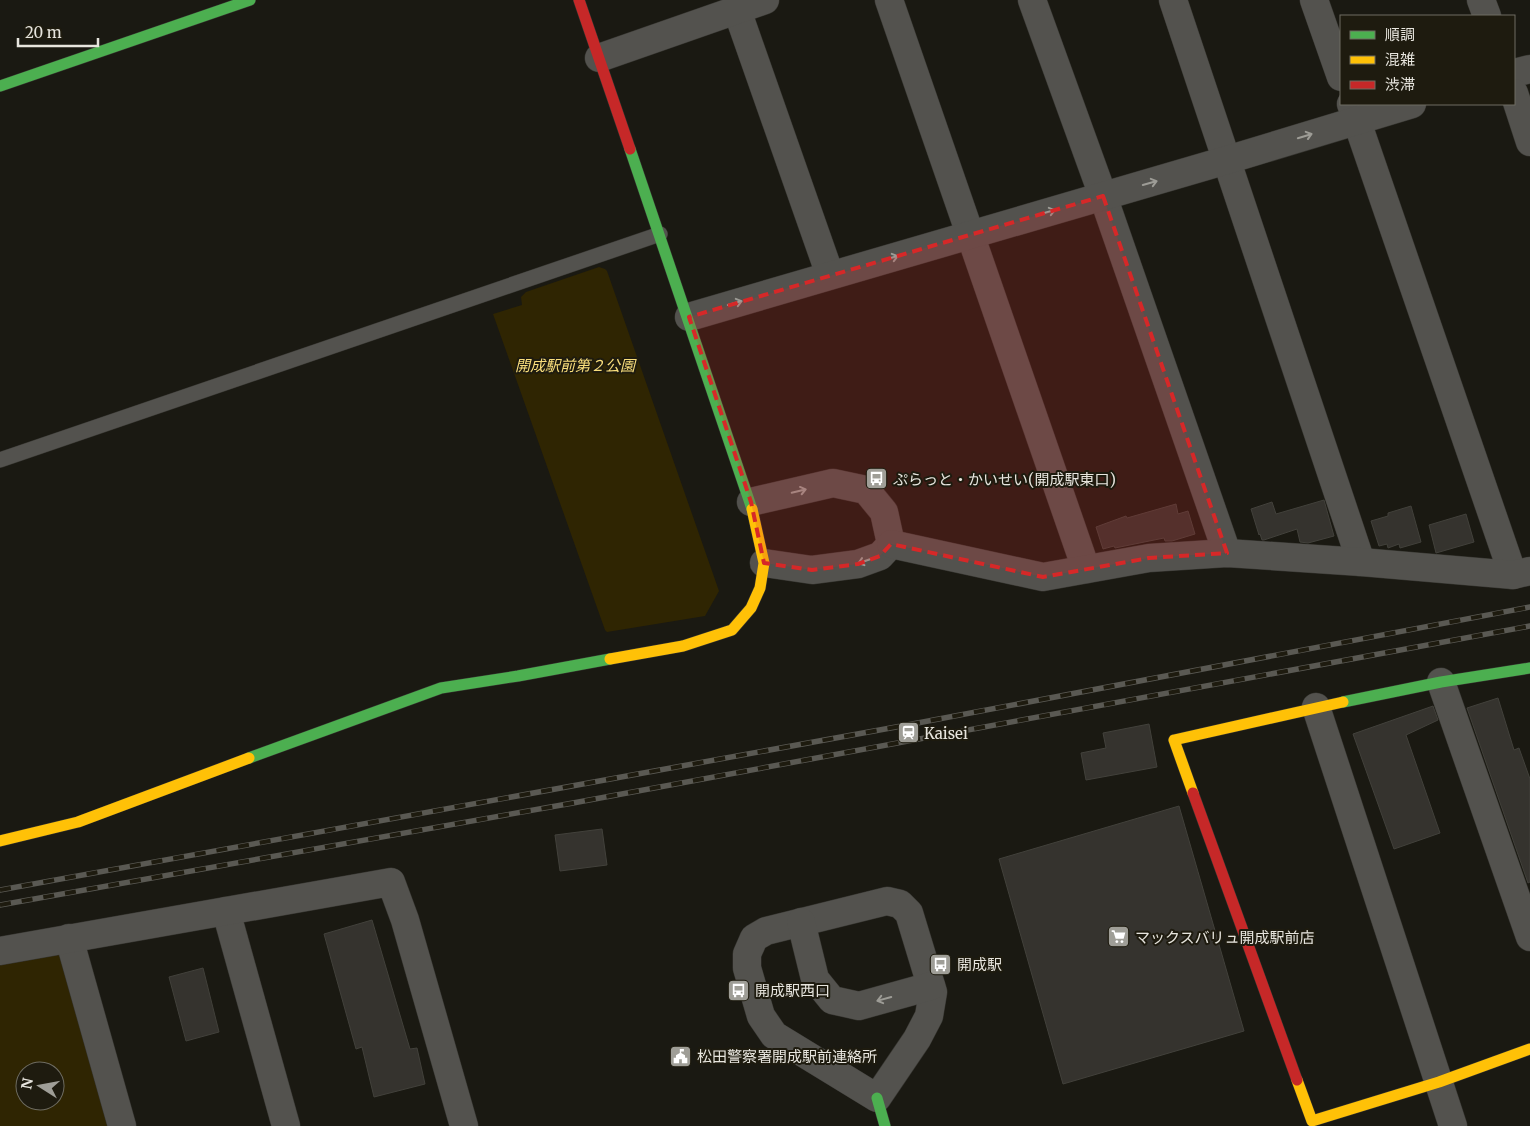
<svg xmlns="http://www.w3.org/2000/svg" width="1530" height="1126" font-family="Merriweather,'Noto Sans JP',serif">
	<rect width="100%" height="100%" fill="#1a1912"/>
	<g fill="#2f2502" fill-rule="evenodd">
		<polygon points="599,267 605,269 607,271 719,591 705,616 607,632 605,630 493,314 522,305 521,297 526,292"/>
		<path d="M60,946L113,1126H0V958ZM25,1071H55V1101H25Z"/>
	</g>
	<g fill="#35332e" stroke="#42413b">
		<polygon points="1324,500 1334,536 1308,543 1300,542 1297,529 1264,540 1262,540 1260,534 1259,535 1251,509 1272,502 1276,514"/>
		<polygon points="1176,504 1178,514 1188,511 1195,534 1172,541 1165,541 1164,538 1115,548 1114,546 1103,549 1096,527 1126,516 1127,518"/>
		<polygon points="1411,506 1421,542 1400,548 1399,544 1388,548 1387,544 1379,546 1371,521 1388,516 1388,513"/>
		<polygon points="1466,514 1474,542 1436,553 1429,525"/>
		<polygon points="1498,698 1514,750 1519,748 1530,779 1530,882 1528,883 1467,708"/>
		<polygon points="1433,706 1438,720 1406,735 1440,833 1394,849 1353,734"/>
		<polygon points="1149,724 1157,767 1086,780 1081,753 1106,748 1103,733"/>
		<polygon points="1179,806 1244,1031 1063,1084 999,859"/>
		<polygon points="602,829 607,865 560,871 555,835"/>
		<polygon points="372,920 410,1049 417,1048 425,1084 374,1097 362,1047 356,1049 324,934"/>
		<polygon points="203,968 219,1032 186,1041 169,977"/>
	</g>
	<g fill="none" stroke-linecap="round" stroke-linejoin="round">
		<defs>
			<polyline id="lane" points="0,460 660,234"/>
			<g id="street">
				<polyline points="889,0 1086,569"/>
				<polyline points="1032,0 1103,196 1227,553"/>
				<polyline points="1173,0 1361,562"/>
				<polyline points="1314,0 1341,77"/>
				<polyline points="1481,0 1487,16"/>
				<polyline points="737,10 830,275"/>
				<polyline points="599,58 765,0"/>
				<polyline points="1514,73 1530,69"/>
				<polyline points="1514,93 1530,142"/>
				<polyline points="1351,104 1513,575"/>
				<polyline points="689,317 1227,160 1412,104"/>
				<polyline points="751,502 833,483 866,490 884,512 891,544 880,556 858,564 812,570 764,563"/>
				<polyline points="891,544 1043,577 1149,558 1227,553 1361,562 1513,575 1530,571"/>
				<polyline points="1441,682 1530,937"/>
				<polyline points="1316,707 1453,1126"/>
				<polygon points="887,901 900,904 909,913 933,992 929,1016 917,1039 877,1098 774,1035 761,1016 747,968 747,954 754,938 766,931"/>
				<polyline points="226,911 286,1126"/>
				<polyline points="801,922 815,979 832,1000 859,1006 931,986"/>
				<polyline points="69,938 122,1126"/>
				<polyline points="0,951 391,882 405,920 464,1126"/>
			</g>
			<g id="fast">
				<polyline points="0,86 250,0"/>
				<polyline points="630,149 752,509"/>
				<polyline points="1343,702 1441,682 1530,668"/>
				<polyline points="249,758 441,688 518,676 610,659"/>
				<polyline points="877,1098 885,1126"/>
			</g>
			<g id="slow">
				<polyline points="610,659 683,646 732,630 751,608 760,588 764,563 752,509"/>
				<polyline points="1193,793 1174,740 1343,702"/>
				<polyline points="0,841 78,822 249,758"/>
				<polyline points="1297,1080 1312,1121 1439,1082 1530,1049"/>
			</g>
			<g id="jam">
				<polyline points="579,0 630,149"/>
				<polyline points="1193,793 1297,1080"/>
			</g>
		</defs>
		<use href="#lane" stroke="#363530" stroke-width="16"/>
		<use href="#street" stroke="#363530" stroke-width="29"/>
		<use href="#fast" stroke="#363530" stroke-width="12"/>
		<use href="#slow" stroke="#363530" stroke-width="12"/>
		<use href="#jam" stroke="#363530" stroke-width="12"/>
		<use href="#lane" stroke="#53524e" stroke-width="15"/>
		<use href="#street" stroke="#53524e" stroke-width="28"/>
		<use href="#fast" stroke="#4caf50" stroke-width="11"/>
		<use href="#slow" stroke="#ffc107" stroke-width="11"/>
		<use href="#jam" stroke="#c62828" stroke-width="11"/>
		<defs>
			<g id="rail">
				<polyline points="0,890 907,725 1530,607"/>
				<polyline points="0,905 573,803 1530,626"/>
			</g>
		</defs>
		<use href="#rail" stroke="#5a5953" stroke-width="5.5"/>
		<use href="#rail" stroke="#1e1b0f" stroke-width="4" stroke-dasharray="11" stroke-linecap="butt"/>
	</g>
	<defs><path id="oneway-shaft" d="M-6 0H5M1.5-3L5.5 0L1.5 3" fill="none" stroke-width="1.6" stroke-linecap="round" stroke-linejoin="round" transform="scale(1.25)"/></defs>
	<g stroke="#9d9c96">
		<use href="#oneway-shaft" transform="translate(1305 136) rotate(-17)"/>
		<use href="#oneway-shaft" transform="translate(1150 183) rotate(-16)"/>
		<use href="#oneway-shaft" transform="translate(1048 212) rotate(-16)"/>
		<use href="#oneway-shaft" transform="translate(891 258) rotate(-16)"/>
		<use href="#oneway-shaft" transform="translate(735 303) rotate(-16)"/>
		<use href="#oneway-shaft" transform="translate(799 491) rotate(-13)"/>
		<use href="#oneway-shaft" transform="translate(865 561) rotate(161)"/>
		<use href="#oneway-shaft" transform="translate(884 999) rotate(165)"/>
	</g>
	<path fill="#d62828" fill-opacity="0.2" stroke="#d62828" stroke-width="4" stroke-dasharray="10 6" stroke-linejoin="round" d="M1103,196L1227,553L1149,558L1043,577L891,544L880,556L858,564L812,570L764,563L751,502L689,317Z"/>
	<defs>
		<symbol id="bus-square" viewBox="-11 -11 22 22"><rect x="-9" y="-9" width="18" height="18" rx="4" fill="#9f9e97" stroke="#1e1b0f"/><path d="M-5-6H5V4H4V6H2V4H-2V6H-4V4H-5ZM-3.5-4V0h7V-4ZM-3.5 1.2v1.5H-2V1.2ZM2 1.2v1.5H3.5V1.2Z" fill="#fff"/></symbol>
		<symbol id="station-square" viewBox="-11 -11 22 22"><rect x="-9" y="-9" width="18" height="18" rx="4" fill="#9f9e97" stroke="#1e1b0f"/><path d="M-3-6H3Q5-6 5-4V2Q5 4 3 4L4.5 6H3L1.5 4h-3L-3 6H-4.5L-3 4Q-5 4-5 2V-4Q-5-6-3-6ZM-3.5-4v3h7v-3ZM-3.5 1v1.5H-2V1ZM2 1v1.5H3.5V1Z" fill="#fff"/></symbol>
		<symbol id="supermarket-square" viewBox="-11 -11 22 22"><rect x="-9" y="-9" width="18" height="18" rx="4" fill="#9f9e97" stroke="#1e1b0f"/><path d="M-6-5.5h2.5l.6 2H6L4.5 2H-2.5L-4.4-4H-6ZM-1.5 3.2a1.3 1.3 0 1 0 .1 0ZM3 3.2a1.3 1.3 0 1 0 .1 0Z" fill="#fff"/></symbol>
		<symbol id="civic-square" viewBox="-11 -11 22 22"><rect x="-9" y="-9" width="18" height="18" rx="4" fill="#9f9e97" stroke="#1e1b0f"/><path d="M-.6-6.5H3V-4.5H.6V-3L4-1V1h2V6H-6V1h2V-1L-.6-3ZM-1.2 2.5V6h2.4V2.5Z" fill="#fff"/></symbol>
	</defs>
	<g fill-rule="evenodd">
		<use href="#bus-square" x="864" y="466" width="25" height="25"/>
		<use href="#station-square" x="896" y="720" width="25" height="25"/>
		<use href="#supermarket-square" x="1106" y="924" width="25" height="25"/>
		<use href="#bus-square" x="928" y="952" width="25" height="25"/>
		<use href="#bus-square" x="726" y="978" width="25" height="25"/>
		<use href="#civic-square" x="668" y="1044" width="25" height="25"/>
	</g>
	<g text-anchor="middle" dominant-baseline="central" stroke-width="4" stroke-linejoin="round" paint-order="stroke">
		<g font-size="15" font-style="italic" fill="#f9de7c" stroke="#1e1b0f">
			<text x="575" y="365">開成駅前第２公園</text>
		</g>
		<g font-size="15" fill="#e7e5de" stroke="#1e1b0f" text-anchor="start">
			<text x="893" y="479">ぷらっと・かいせい(開成駅東口)</text>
			<text x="924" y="733">Kaisei</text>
			<text x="1135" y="937">マックスバリュ開成駅前店</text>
			<text x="957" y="964">開成駅</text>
			<text x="755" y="990">開成駅西口</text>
			<text x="697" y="1056">松田警察署開成駅前連絡所</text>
		</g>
	</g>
	<rect x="1340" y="15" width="175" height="90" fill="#1e1b0f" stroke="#6e6c62"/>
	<rect x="1350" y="31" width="25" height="8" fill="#4caf50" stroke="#6e6c62"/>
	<text x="1385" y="40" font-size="15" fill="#e7e5de">順調</text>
	<rect x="1350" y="56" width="25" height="8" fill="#ffc107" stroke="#6e6c62"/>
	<text x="1385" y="65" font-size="15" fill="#e7e5de">混雑</text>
	<rect x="1350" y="81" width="25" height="8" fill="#c62828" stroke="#6e6c62"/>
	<text x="1385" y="90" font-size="15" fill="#e7e5de">渋滞</text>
	<g transform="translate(40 1086) rotate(281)"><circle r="24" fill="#1e1b0f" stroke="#6e6c62"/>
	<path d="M0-4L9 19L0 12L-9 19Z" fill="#9f9e97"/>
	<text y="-8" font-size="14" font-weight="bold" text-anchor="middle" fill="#e7e5de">N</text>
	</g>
	<path d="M18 38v8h80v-8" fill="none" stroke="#e7e5de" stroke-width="2.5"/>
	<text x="25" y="38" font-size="15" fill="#e7e5de" stroke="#1e1b0f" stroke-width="4" paint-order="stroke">20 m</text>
</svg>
